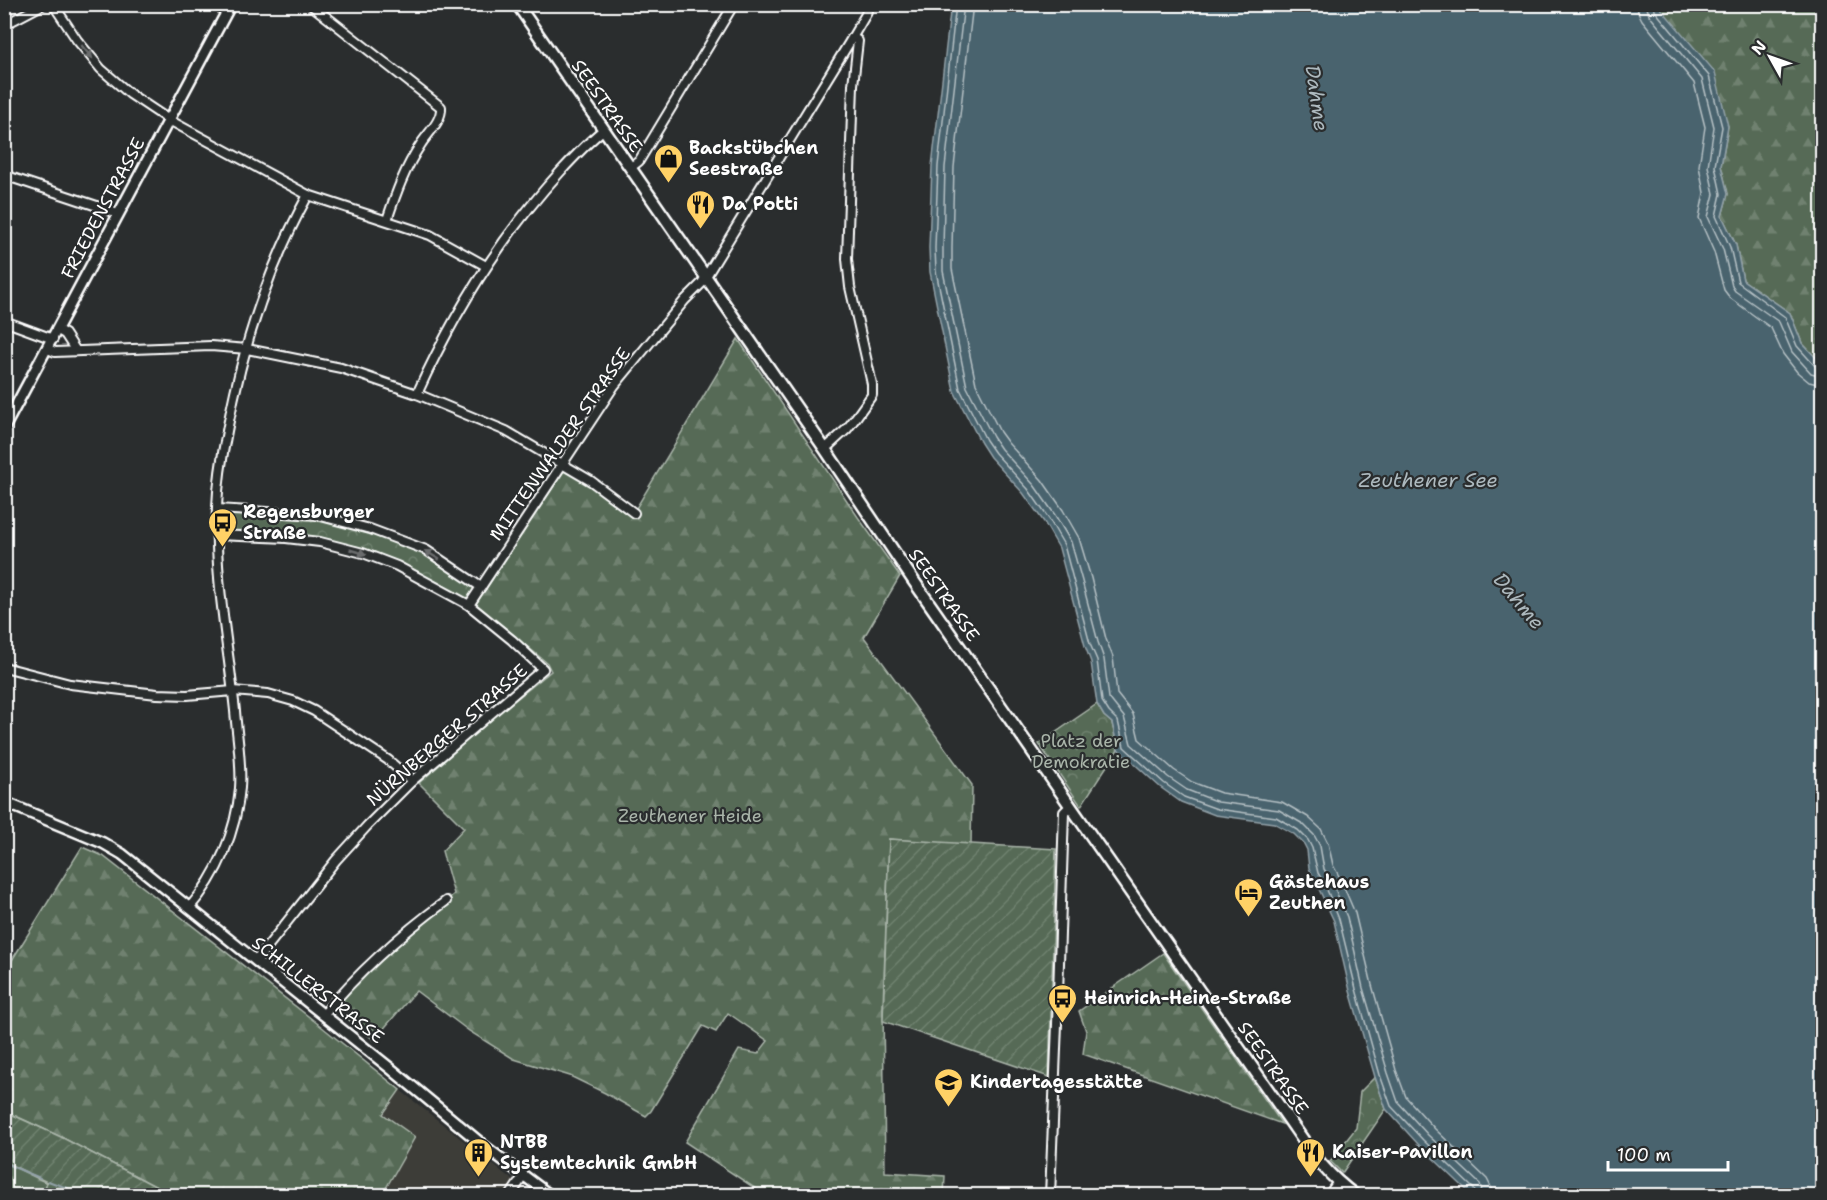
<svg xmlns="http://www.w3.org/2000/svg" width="1827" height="1200" font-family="'Shantell Sans',sans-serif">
	<defs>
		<pattern id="forest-firs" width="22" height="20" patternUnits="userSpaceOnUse" patternTransform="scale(1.5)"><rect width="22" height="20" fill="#566b56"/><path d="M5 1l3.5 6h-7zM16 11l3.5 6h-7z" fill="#6f816f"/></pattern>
		<pattern id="park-crowns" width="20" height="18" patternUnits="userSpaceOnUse" patternTransform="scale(1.5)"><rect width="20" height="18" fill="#566b56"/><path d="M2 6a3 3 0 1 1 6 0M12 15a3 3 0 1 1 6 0" fill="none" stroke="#6f816f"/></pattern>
		<pattern id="garden-furrows" width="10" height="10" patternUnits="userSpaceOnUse" patternTransform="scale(1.5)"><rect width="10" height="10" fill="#566b56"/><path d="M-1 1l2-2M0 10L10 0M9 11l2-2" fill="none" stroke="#6f816f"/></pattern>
	</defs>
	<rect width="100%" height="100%" fill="#2a2d2e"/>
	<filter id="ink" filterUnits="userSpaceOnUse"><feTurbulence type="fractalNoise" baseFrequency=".0167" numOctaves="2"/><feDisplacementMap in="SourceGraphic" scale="12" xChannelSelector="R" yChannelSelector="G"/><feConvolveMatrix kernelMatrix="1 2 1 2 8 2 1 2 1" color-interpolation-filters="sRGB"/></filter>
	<g filter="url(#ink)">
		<polygon fill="#3e3d39" points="400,1090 531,1195 382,1196 415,1137 383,1113"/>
		<g fill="url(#forest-firs)" stroke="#aab5aa" stroke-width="1.5">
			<polygon points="1658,5 1822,5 1822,364 1802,343 1790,313 1743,280 1736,245 1722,216 1728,194 1721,166 1728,126"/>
			<polygon points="738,339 858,517 900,576 864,637 972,785 971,845 889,839 883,1007 885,1172 945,1176 944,1195 765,1195 685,1142 739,1050 758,1054 768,1041 728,1013 716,1032 703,1026 651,1111 646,1116 605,1093 570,1076 514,1059 469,1031 416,991 374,1040 334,1008 362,976 454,894 442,851 464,828 419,783 493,718 551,671 547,663 476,604 565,469 632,515"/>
			<polygon points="82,847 103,856 322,1027 400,1090 383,1114 415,1137 382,1195 172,1195 61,1137 5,1111 4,973"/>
			<polygon points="1163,953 1282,1124 1083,1054 1086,1031 1079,1011"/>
			<polygon points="4,1162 47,1183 44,1195 5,1195"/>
		</g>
		<g fill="url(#park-crowns)" stroke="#aab5aa" stroke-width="1.5">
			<polygon points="221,512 294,516 328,521 362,530 394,540 425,554 475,588 473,595 467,599 416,571 382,557 293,535 222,530"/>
			<polygon points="1097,704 1104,716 1112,723 1118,749 1081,806 1039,744"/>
			<polygon points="1375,1077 1386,1109 1342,1173 1330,1161 1356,1128 1360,1092"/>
		</g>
		<g fill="url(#garden-furrows)" stroke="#aab5aa" stroke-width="1.5">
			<polygon points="889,839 1056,849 1049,1077 883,1021"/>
			<polygon points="4,1111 61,1137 172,1195 43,1195 47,1182 5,1162"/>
		</g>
		<polygon fill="#49636e" stroke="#92a1a8" stroke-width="1.5" points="951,4 1658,5 1715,72 1728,126 1721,166 1728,194 1722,216 1736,245 1743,280 1790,313 1802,343 1822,364 1822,720 1821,727 1822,730 1822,1195 1472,1195 1418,1144 1386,1109 1375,1077 1350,991 1334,921 1309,868 1307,850 1304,844 1294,834 1274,823 1215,815 1181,802 1160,787 1118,749 1112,723 1104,716 1097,704 1091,662 1085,646 1059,548 1044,522 1023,493 990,457 981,443 954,391 930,272 929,248 932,166"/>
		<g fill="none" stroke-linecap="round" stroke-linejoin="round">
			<g stroke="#b6c1c5" stroke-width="1.5">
				<polyline points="956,4 938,166 935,248 936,271 960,389 986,440 995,453 1028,489 1049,519 1064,545 1090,644 1097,660 1102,701 1109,712 1118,721 1124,747 1164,783 1184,797 1217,809 1276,817 1298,830 1308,840 1312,848 1318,873 1325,885 1339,919 1356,989 1380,1075 1391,1106 1423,1140 1474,1189 1476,1196"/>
				<polyline points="964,4 945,167 943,248 943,271 967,387 993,437 1001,449 1034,485 1055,515 1071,542 1082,581 1098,642 1104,659 1109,698 1124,717 1131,744 1168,777 1187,790 1218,802 1279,810 1303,824 1314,835 1320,846 1324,869 1332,882 1347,917 1363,988 1388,1073 1398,1102 1428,1135 1480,1184 1483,1196"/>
				<polyline points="973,4 954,167 952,248 952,269 976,384 1000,432 1008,443 1042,480 1063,510 1079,538 1091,578 1106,639 1113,657 1117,694 1133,714 1139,739 1174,770 1192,782 1221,793 1282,802 1308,817 1321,829 1328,843 1333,865 1340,878 1355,913 1372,985 1396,1070 1406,1097 1435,1129 1487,1179 1491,1187 1492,1196"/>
				<polyline points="1637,4 1638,12 1642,20 1694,83 1705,127 1699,166 1704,193 1699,218 1714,252 1724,290 1730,298 1771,328 1783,354 1797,372 1809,382 1822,385"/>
				<polyline points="1646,4 1649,15 1702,79 1714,127 1708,166 1714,194 1708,217 1723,249 1732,286 1735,291 1779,322 1792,352 1811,373 1822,376"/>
				<polyline points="1654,4 1655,11 1709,76 1722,127 1715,166 1721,194 1716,216 1730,247 1738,282 1785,317 1797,346 1816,367 1822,368"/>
			</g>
			<g stroke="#92a1a8" stroke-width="2">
				<polyline points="4,1163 40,1178"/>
				<polyline points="48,1181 89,1196"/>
			</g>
			<defs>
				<g id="minor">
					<polyline points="53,4 77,40 101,69 130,94 169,120 308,195 430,235 486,266"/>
					<path d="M310,4L441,107C442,121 428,133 421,144C405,168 396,193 387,220"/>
					<polyline points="4,25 44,4"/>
					<polyline points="630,168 639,161 734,4"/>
					<polyline points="4,175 109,210 118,215"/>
					<polyline points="4,321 53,339"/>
					<polyline points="58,330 65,334 76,351"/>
					<polyline points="48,349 55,352 211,346 247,349 341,368 417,394 506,431 591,481 634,513"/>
					<path d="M417,394C454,313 500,237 561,171C574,157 588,142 603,130"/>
					<polyline points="825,449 847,429 857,416 872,395 872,384 850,287 847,259 853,85 858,41 853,37"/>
					<polyline points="217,509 317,515 370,529 426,550 481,587"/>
					<polyline points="217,535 286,538 320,542 363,553 397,566 469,605 512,640 543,669 412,781 368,825 336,860 256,961"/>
					<polyline points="469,605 614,386 685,300 702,283 849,43 866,14 869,4"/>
					<polyline points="4,667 70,684 157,694 187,695 233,691 268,694 293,701 314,711 388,760 412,781"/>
					<path d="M189,908C218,875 236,832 240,788C242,763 237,737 235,711C228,644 214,575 217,507C218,482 222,456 227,431C242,349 268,268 308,195"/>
					<path d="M323,1015C359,971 401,934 446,901"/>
					<polyline points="510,1196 524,1175"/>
					<polyline points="1050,1196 1057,1024 1064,812 1070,806"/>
					<polyline points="1328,1196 1338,1182"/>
				</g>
				<g id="tertiary">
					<polyline points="4,428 231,4"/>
					<polyline points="4,802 103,843 122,854 390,1068 483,1145 551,1196"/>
				</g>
				<path id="secondary" d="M517,4L825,449L913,580L1294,1127C1314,1156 1327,1175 1356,1196"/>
			</defs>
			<use href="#minor" stroke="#fff" stroke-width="12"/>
			<use href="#tertiary" stroke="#fff" stroke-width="14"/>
			<use href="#secondary" stroke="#fff" stroke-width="15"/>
			<use href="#minor" stroke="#2a2d2e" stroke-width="8"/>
			<use href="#tertiary" stroke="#2a2d2e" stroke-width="9"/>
			<use href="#secondary" stroke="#2a2d2e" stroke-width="10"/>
		</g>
		<defs><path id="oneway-solid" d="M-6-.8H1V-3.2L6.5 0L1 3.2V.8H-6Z" transform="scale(1.5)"/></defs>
		<g fill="#6a6c6d">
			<use href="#oneway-solid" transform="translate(87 52) rotate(50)"/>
			<use href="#oneway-solid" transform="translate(358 552) rotate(17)"/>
			<use href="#oneway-solid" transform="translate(432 555) rotate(-149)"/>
		</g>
	</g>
	<defs>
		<symbol id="shop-pin" viewBox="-11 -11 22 30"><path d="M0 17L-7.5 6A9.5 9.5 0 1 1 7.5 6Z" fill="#ffd166" stroke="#2a2d2e"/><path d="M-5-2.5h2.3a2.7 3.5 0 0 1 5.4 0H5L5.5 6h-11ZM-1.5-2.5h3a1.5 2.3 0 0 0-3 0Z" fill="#111"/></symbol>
		<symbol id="restaurant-pin" viewBox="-11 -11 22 30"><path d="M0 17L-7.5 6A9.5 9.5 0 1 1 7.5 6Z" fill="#ffd166" stroke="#2a2d2e"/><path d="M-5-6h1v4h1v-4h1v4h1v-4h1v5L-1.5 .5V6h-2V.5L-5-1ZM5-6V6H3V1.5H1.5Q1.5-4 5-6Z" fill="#111"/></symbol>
		<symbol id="bus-pin" viewBox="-11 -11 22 30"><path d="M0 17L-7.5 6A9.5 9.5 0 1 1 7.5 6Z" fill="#ffd166" stroke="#2a2d2e"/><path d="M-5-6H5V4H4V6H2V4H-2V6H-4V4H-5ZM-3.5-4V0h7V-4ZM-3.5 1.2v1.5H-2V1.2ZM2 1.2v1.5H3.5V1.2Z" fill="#111"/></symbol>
		<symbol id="hotel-pin" viewBox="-11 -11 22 30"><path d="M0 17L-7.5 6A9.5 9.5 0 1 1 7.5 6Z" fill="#ffd166" stroke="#2a2d2e"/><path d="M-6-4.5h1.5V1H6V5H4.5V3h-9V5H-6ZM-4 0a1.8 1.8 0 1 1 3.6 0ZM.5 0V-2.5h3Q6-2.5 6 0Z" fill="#111"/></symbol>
		<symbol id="school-pin" viewBox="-11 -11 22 30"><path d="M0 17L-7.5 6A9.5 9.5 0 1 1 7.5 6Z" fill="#ffd166" stroke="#2a2d2e"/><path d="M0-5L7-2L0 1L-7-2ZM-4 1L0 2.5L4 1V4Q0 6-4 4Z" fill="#111"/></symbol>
		<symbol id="building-pin" viewBox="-11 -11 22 30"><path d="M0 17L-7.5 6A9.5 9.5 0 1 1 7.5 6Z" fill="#ffd166" stroke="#2a2d2e"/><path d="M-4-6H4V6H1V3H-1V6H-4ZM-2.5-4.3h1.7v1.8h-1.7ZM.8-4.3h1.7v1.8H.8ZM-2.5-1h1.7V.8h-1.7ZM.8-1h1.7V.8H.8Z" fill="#111"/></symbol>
	</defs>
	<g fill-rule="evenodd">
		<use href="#shop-pin" x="652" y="142" width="33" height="45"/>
		<use href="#restaurant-pin" x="684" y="188" width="33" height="45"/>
		<use href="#bus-pin" x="206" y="506" width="33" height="45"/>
		<use href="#hotel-pin" x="1232" y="876" width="33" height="45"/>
		<use href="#bus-pin" x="1046" y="982" width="33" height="45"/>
		<use href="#school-pin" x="932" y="1066" width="33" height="45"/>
		<use href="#building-pin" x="462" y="1136" width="33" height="45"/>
		<use href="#restaurant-pin" x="1294" y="1136" width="33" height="45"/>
	</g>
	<g text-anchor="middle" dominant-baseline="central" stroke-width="4.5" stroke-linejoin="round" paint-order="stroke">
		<g font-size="18" fill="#fff" stroke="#2a2d2e">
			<text transform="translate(607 106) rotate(55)">SEESTRASSE</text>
			<text transform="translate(103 208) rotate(-62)">FRIEDENSTRASSE</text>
			<text transform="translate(560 444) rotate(-55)">MITTENWALDER STRASSE</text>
			<text transform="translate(944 595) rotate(55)">SEESTRASSE</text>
			<text transform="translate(447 735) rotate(-41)">NÜRNBERGER STRASSE</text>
			<text transform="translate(318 990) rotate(38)">SCHILLERSTRASSE</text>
			<text transform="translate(1273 1068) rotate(55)">SEESTRASSE</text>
		</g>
		<g font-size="18" font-weight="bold" fill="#fff" stroke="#2a2d2e" text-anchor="start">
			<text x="689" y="148">Backstübchen<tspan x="689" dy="21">Seestraße</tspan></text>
			<text x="722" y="204">Da Potti</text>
			<text x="243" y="512">Regensburger<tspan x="243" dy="21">Straße</tspan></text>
			<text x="1269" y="882">Gästehaus<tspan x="1269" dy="21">Zeuthen</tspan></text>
			<text x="1084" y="998">Heinrich-Heine-Straße</text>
			<text x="970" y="1082">Kindertagesstätte</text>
			<text x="500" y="1142">NTBB<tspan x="500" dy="21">Systemtechnik GmbH</tspan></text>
			<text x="1332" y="1152">Kaiser-Pavillon</text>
		</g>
		<g font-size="18" fill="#aab5aa" stroke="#2a2d2e">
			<text x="1081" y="741">Platz der<tspan x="1081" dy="21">Demokratie</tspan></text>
			<text x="690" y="816">Zeuthener Heide</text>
		</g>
		<g font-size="20" font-style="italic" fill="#adb9be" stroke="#2a2d2e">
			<text transform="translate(1317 98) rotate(82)">Dahme</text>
			<text x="1428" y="480">Zeuthener See</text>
			<text transform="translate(1519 601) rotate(50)">Dahme</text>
		</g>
	</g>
	<rect width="1827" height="1200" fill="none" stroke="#2a2d2e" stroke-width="24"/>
	<rect x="12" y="12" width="1803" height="1176" fill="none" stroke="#fff" stroke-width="2" filter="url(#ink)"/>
	<g transform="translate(1770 57) rotate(310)" stroke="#2a2d2e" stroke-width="4.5" paint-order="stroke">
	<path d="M0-4.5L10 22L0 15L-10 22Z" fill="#ffffff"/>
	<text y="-9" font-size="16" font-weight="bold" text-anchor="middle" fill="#ffffff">N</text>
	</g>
	<path d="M1608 1161v9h120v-9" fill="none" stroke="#ffffff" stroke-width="3"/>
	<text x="1617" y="1161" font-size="18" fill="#ffffff" stroke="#2a2d2e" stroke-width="4.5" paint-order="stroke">100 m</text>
</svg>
